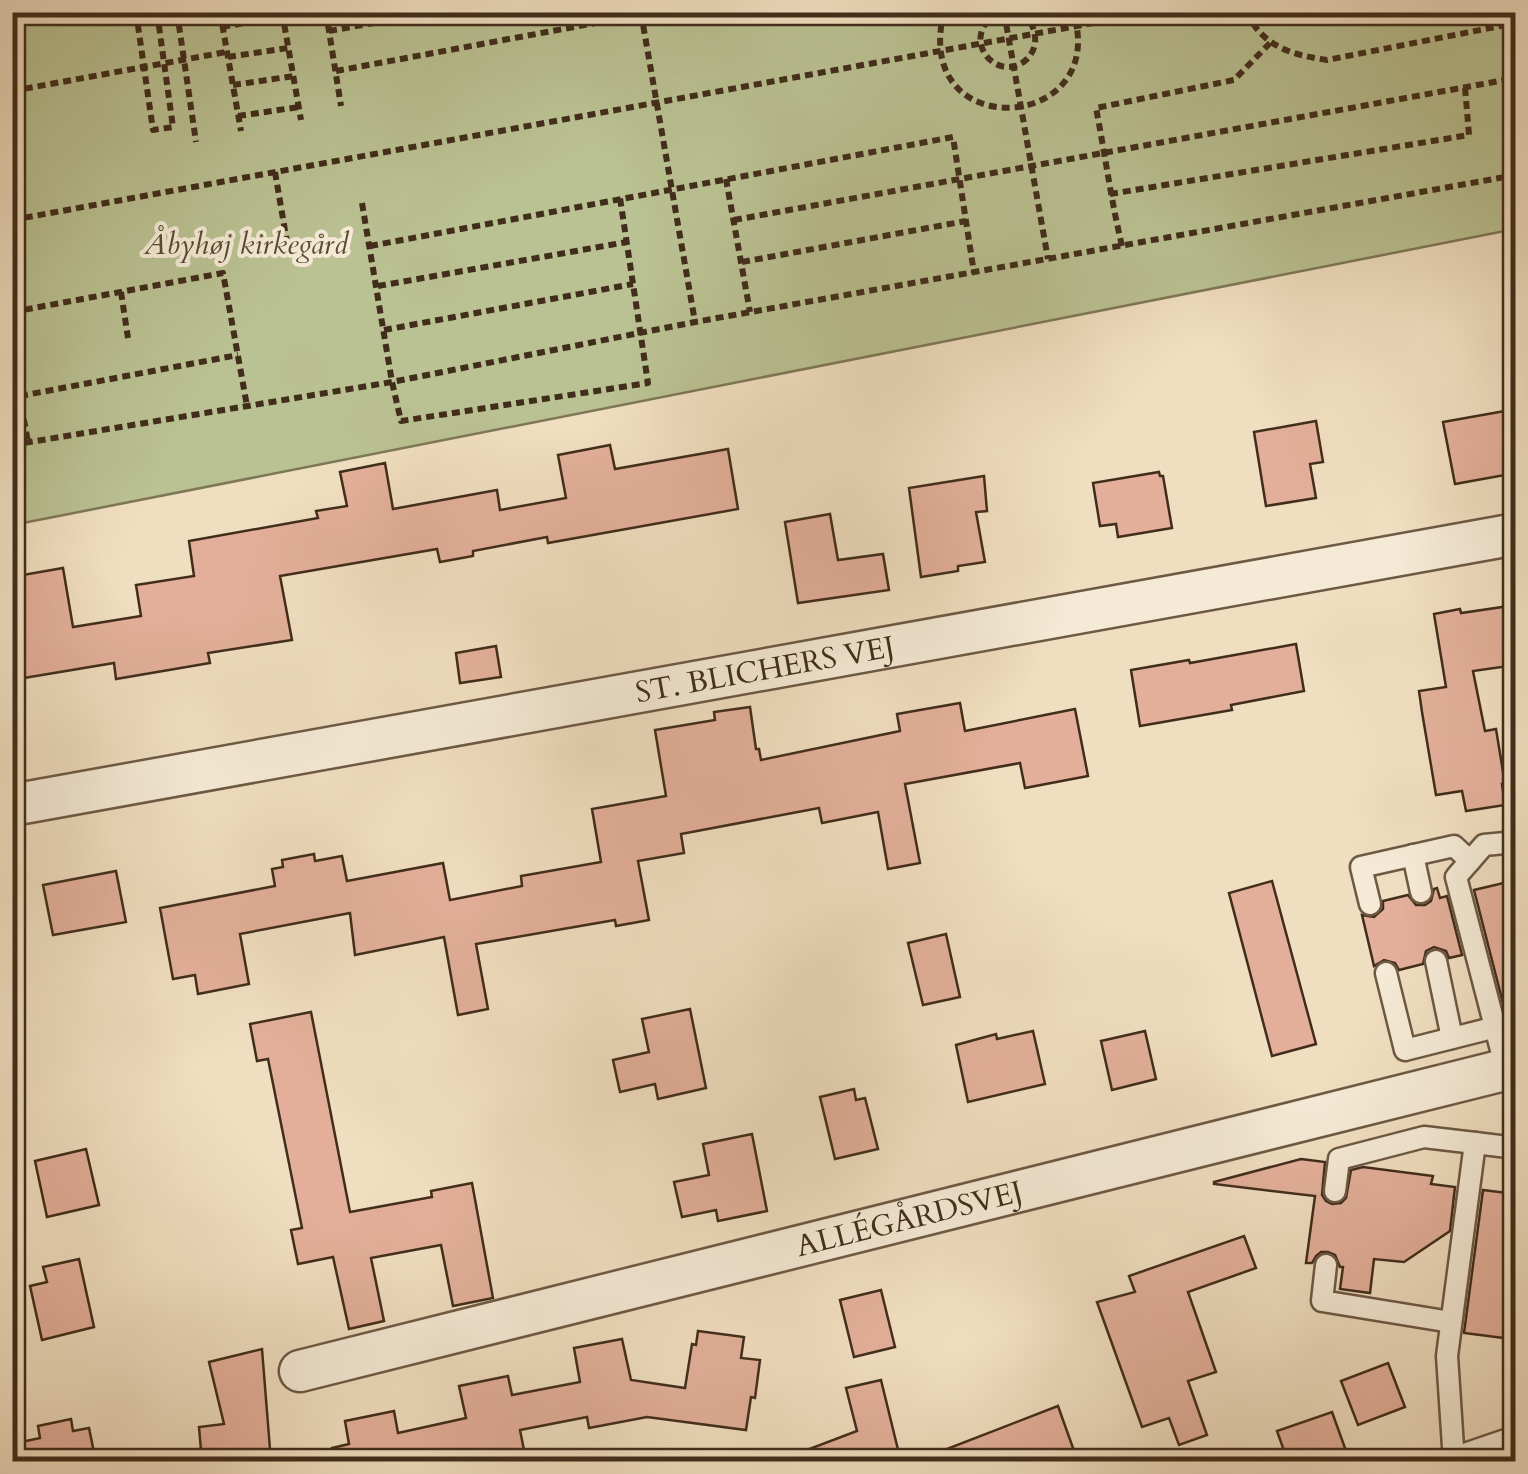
<svg xmlns="http://www.w3.org/2000/svg" width="1528" height="1474" font-family="Cardo,serif">
	<rect width="100%" height="100%" fill="#f0dec0"/>
	<filter id="stains"><feTurbulence type="fractalNoise" baseFrequency=".002" numOctaves="4"/><feColorMatrix values="0 0 0 0 .2 0 0 0 0 .09 0 0 0 0 .02 0 0 0 .5 -.17"/></filter>
	<radialGradient id="worn" r=".72"><stop offset=".6" stop-color="#630" stop-opacity="0"/><stop offset="1" stop-color="#630" stop-opacity=".3"/></radialGradient>
	<polygon fill="#bac192" stroke="#7e7756" stroke-width="2.5" points="13,12 1515,13 1515,229 13,525"/>
	<g fill="#e3af9a" stroke="#412d1b" stroke-width="2.5">
		<polygon points="1516,409 1516,473 1455,484 1443,422"/>
		<polygon points="1316,421 1323,462 1310,464 1316,498 1266,506 1254,432"/>
		<polygon points="610,445 615,469 728,449 738,509 548,543 547,537 473,551 473,556 440,562 437,549 280,576 292,640 208,653 210,663 116,679 114,663 12,680 12,619 24,617 17,576 63,568 73,627 141,616 136,585 194,576 189,541 318,518 316,511 347,506 340,472 385,463 393,509 497,490 500,510 566,498 558,455"/>
		<polygon points="1159,472 1160,476 1163,476 1172,528 1118,537 1116,524 1100,526 1093,483"/>
		<polygon points="984,476 987,511 976,512 985,562 958,566 958,571 921,577 909,488"/>
		<polygon points="830,514 838,560 883,554 889,590 798,603 785,522"/>
		<polygon points="1516,605 1516,665 1473,671 1485,731 1496,729 1505,784 1502,784 1505,805 1466,811 1462,791 1436,795 1422,712 1419,691 1446,687 1434,614 1460,609 1461,613"/>
		<polygon points="1296,644 1304,691 1231,705 1232,710 1140,726 1131,670 1189,660 1190,663"/>
		<polygon points="496,646 501,677 460,683 456,653"/>
		<polygon points="960,703 965,731 1075,709 1088,776 1025,788 1020,763 905,784 920,863 888,869 878,812 822,823 819,808 681,834 684,853 638,861 649,920 616,926 615,920 476,944 488,1009 458,1015 444,937 355,955 350,913 240,934 249,984 198,994 195,975 173,979 160,908 275,886 272,869 283,867 282,860 314,854 315,861 342,856 347,881 443,863 450,900 522,886 521,876 601,862 592,809 666,796 655,730 715,720 714,712 750,707 756,749 759,749 761,760 900,731 897,714"/>
		<polygon points="116,871 126,922 53,935 43,885"/>
		<polygon points="1516,880 1516,1009 1505,1011 1474,890"/>
		<polygon points="1272,881 1316,1044 1272,1056 1229,893"/>
		<polygon points="1437,888 1440,898 1447,896 1462,955 1449,958 1446,951 1434,947 1426,951 1423,964 1399,970 1395,963 1384,960 1374,966 1362,915 1374,917 1383,909 1383,901 1408,895 1416,905 1425,905 1431,901 1434,889"/>
		<polygon points="946,934 960,997 923,1005 908,943"/>
		<polygon points="690,1009 706,1088 658,1099 655,1084 620,1092 613,1060 649,1052 642,1019"/>
		<polygon points="311,1012 350,1212 432,1197 431,1191 472,1183 493,1298 453,1306 441,1245 371,1258 384,1321 349,1329 333,1257 298,1264 291,1230 302,1228 268,1059 257,1061 250,1024"/>
		<polygon points="1033,1031 1045,1084 968,1102 956,1045 996,1034 997,1039"/>
		<polygon points="1145,1031 1156,1079 1112,1090 1101,1041"/>
		<polygon points="854,1089 856,1100 865,1098 878,1149 835,1159 820,1097"/>
		<polygon points="752,1134 767,1211 718,1221 716,1210 682,1217 674,1182 709,1175 703,1144"/>
		<polygon points="86,1149 99,1205 47,1217 35,1161"/>
		<polygon points="1301,1159 1325,1162 1322,1195 1326,1201 1332,1204 1341,1203 1346,1198 1351,1170 1363,1167 1433,1176 1431,1184 1455,1187 1450,1231 1404,1262 1374,1259 1370,1293 1340,1289 1343,1267 1340,1267 1335,1255 1328,1252 1321,1252 1316,1256 1312,1263 1306,1263 1315,1196 1214,1184 1214,1182"/>
		<polygon points="1483,1190 1516,1194 1516,1311 1512,1339 1464,1333"/>
		<polygon points="1244,1236 1256,1268 1188,1292 1216,1372 1188,1381 1207,1435 1179,1445 1169,1418 1142,1427 1097,1302 1135,1292 1129,1276"/>
		<polygon points="79,1259 94,1327 42,1340 30,1286 47,1282 43,1267"/>
		<polygon points="881,1290 895,1347 854,1357 840,1300"/>
		<polygon points="698,1331 744,1337 741,1358 760,1360 755,1398 751,1397 746,1430 647,1417 589,1428 587,1417 520,1430 525,1455 495,1462 476,1462 474,1452 430,1462 333,1462 332,1448 349,1444 345,1421 394,1411 398,1433 466,1418 459,1386 508,1376 512,1395 580,1382 574,1348 622,1339 631,1380 685,1388 692,1344 696,1345"/>
		<polygon points="262,1349 271,1462 202,1462 199,1427 224,1424 209,1362"/>
		<polygon points="1388,1363 1405,1407 1358,1425 1341,1381"/>
		<polygon points="881,1380 901,1462 784,1462 783,1459 857,1431 846,1388"/>
		<polygon points="1058,1406 1078,1462 922,1462 921,1459"/>
		<polygon points="1332,1412 1350,1462 1288,1462 1277,1431"/>
		<polygon points="71,1419 73,1431 89,1428 96,1462 12,1462 12,1444 40,1438 38,1426"/>
	</g>
	<g fill="none" stroke-linecap="round" stroke-linejoin="round">
		<defs>
			<g id="lane">
				<polyline points="1413,855 1421,892"/>
				<polyline points="1370,904 1361,867 1454,846 1470,861"/>
				<polyline points="1436,961 1452,1038"/>
				<polyline points="1386,973 1405,1050 1516,1022"/>
				<polyline points="1506,1069 1456,877 1484,845 1516,842"/>
				<polyline points="1335,1191 1339,1159 1424,1137 1475,1143"/>
				<polyline points="1326,1265 1322,1301 1451,1322"/>
				<polyline points="1454,1462 1447,1356 1475,1143 1516,1148"/>
			</g>
			<g id="street">
				<path id="s1" d="M12,805L1516,534"/>
				<path id="s2" d="M300,1371L1516,1067"/>
				<polyline points="1472,1462 1516,1447"/>
			</g>
		</defs>
		<use href="#lane" stroke="#6d5944" stroke-width="25"/>
		<use href="#street" stroke="#6d5944" stroke-width="45"/>
		<g stroke="#412d1b" stroke-width="6" stroke-dasharray="8 5" stroke-linecap="butt">
			<polyline points="136,12 153,130 173,127 157,12"/>
			<polyline points="177,12 196,142"/>
			<polyline points="220,12 241,131"/>
			<polyline points="282,12 301,120"/>
			<polyline points="326,12 341,106"/>
			<path d="M944,12C910,146 1112,133 1073,12"/>
			<path d="M998,12C956,39 999,86 1027,59C1033,53 1036,45 1035,37C1034,24 1028,18 1017,12"/>
			<polyline points="1004,12 1048,259"/>
			<path d="M1247,12C1262,47 1293,55 1327,60L1516,23"/>
			<polyline points="641,13 695,322"/>
			<polyline points="1513,23 1516,35"/>
			<polyline points="222,27 283,16"/>
			<polyline points="329,31 435,12"/>
			<polyline points="228,57 288,48"/>
			<polyline points="336,71 655,12"/>
			<polyline points="233,85 294,76"/>
			<polyline points="12,91 226,52"/>
			<polyline points="238,116 299,107"/>
			<polyline points="275,172 288,248"/>
			<polyline points="726,179 750,312"/>
			<polyline points="1110,194 1469,135 1465,87"/>
			<polyline points="362,203 392,382 401,421 648,383 620,198"/>
			<polyline points="12,220 1154,12"/>
			<polyline points="734,220 1516,78"/>
			<polyline points="370,246 953,137 974,273"/>
			<path d="M1122,246C1111,200 1105,154 1096,108L1234,80L1270,43"/>
			<polyline points="742,262 966,221"/>
			<polyline points="378,286 627,242"/>
			<polyline points="121,292 128,338"/>
			<polyline points="12,312 223,273 247,406"/>
			<polyline points="384,330 633,284"/>
			<polyline points="12,355 28,442"/>
			<polyline points="20,396 238,355"/>
			<polyline points="12,445 392,382 695,322 1516,175"/>
		</g>
		<use href="#lane" stroke="#f5ead6" stroke-width="20"/>
		<use href="#street" stroke="#f5ead6" stroke-width="40"/>
	</g>
	<g text-anchor="middle" dominant-baseline="central" stroke-width="8" stroke-linejoin="round" paint-order="stroke">
		<g font-size="30" font-style="italic" fill="#594b33" stroke="#f5ead6">
			<text x="246" y="244">Åbyhøj kirkegård</text>
		</g>
		<g font-size="30" fill="#412d1b" stroke="#f5ead6">
			<text stroke="none"><textPath href="#s1" startOffset="765">ST. BLICHERS VEJ</textPath></text>
			<text stroke="none"><textPath href="#s2" startOffset="628">ALLÉGÅRDSVEJ</textPath></text>
		</g>
	</g>
	<rect width="1528" height="1474" fill="none" stroke="#f0dec0" stroke-width="50"/>
	<rect x="15" y="15" width="1498" height="1444" fill="none" stroke="#412d1b" stroke-width="5"/>
	<rect x="25" y="25" width="1478" height="1424" fill="none" stroke="#412d1b" stroke-width="2.5"/>
	<rect width="100%" height="100%" filter="url(#stains)"/>
	<rect width="100%" height="100%" fill="url(#worn)"/>
</svg>
